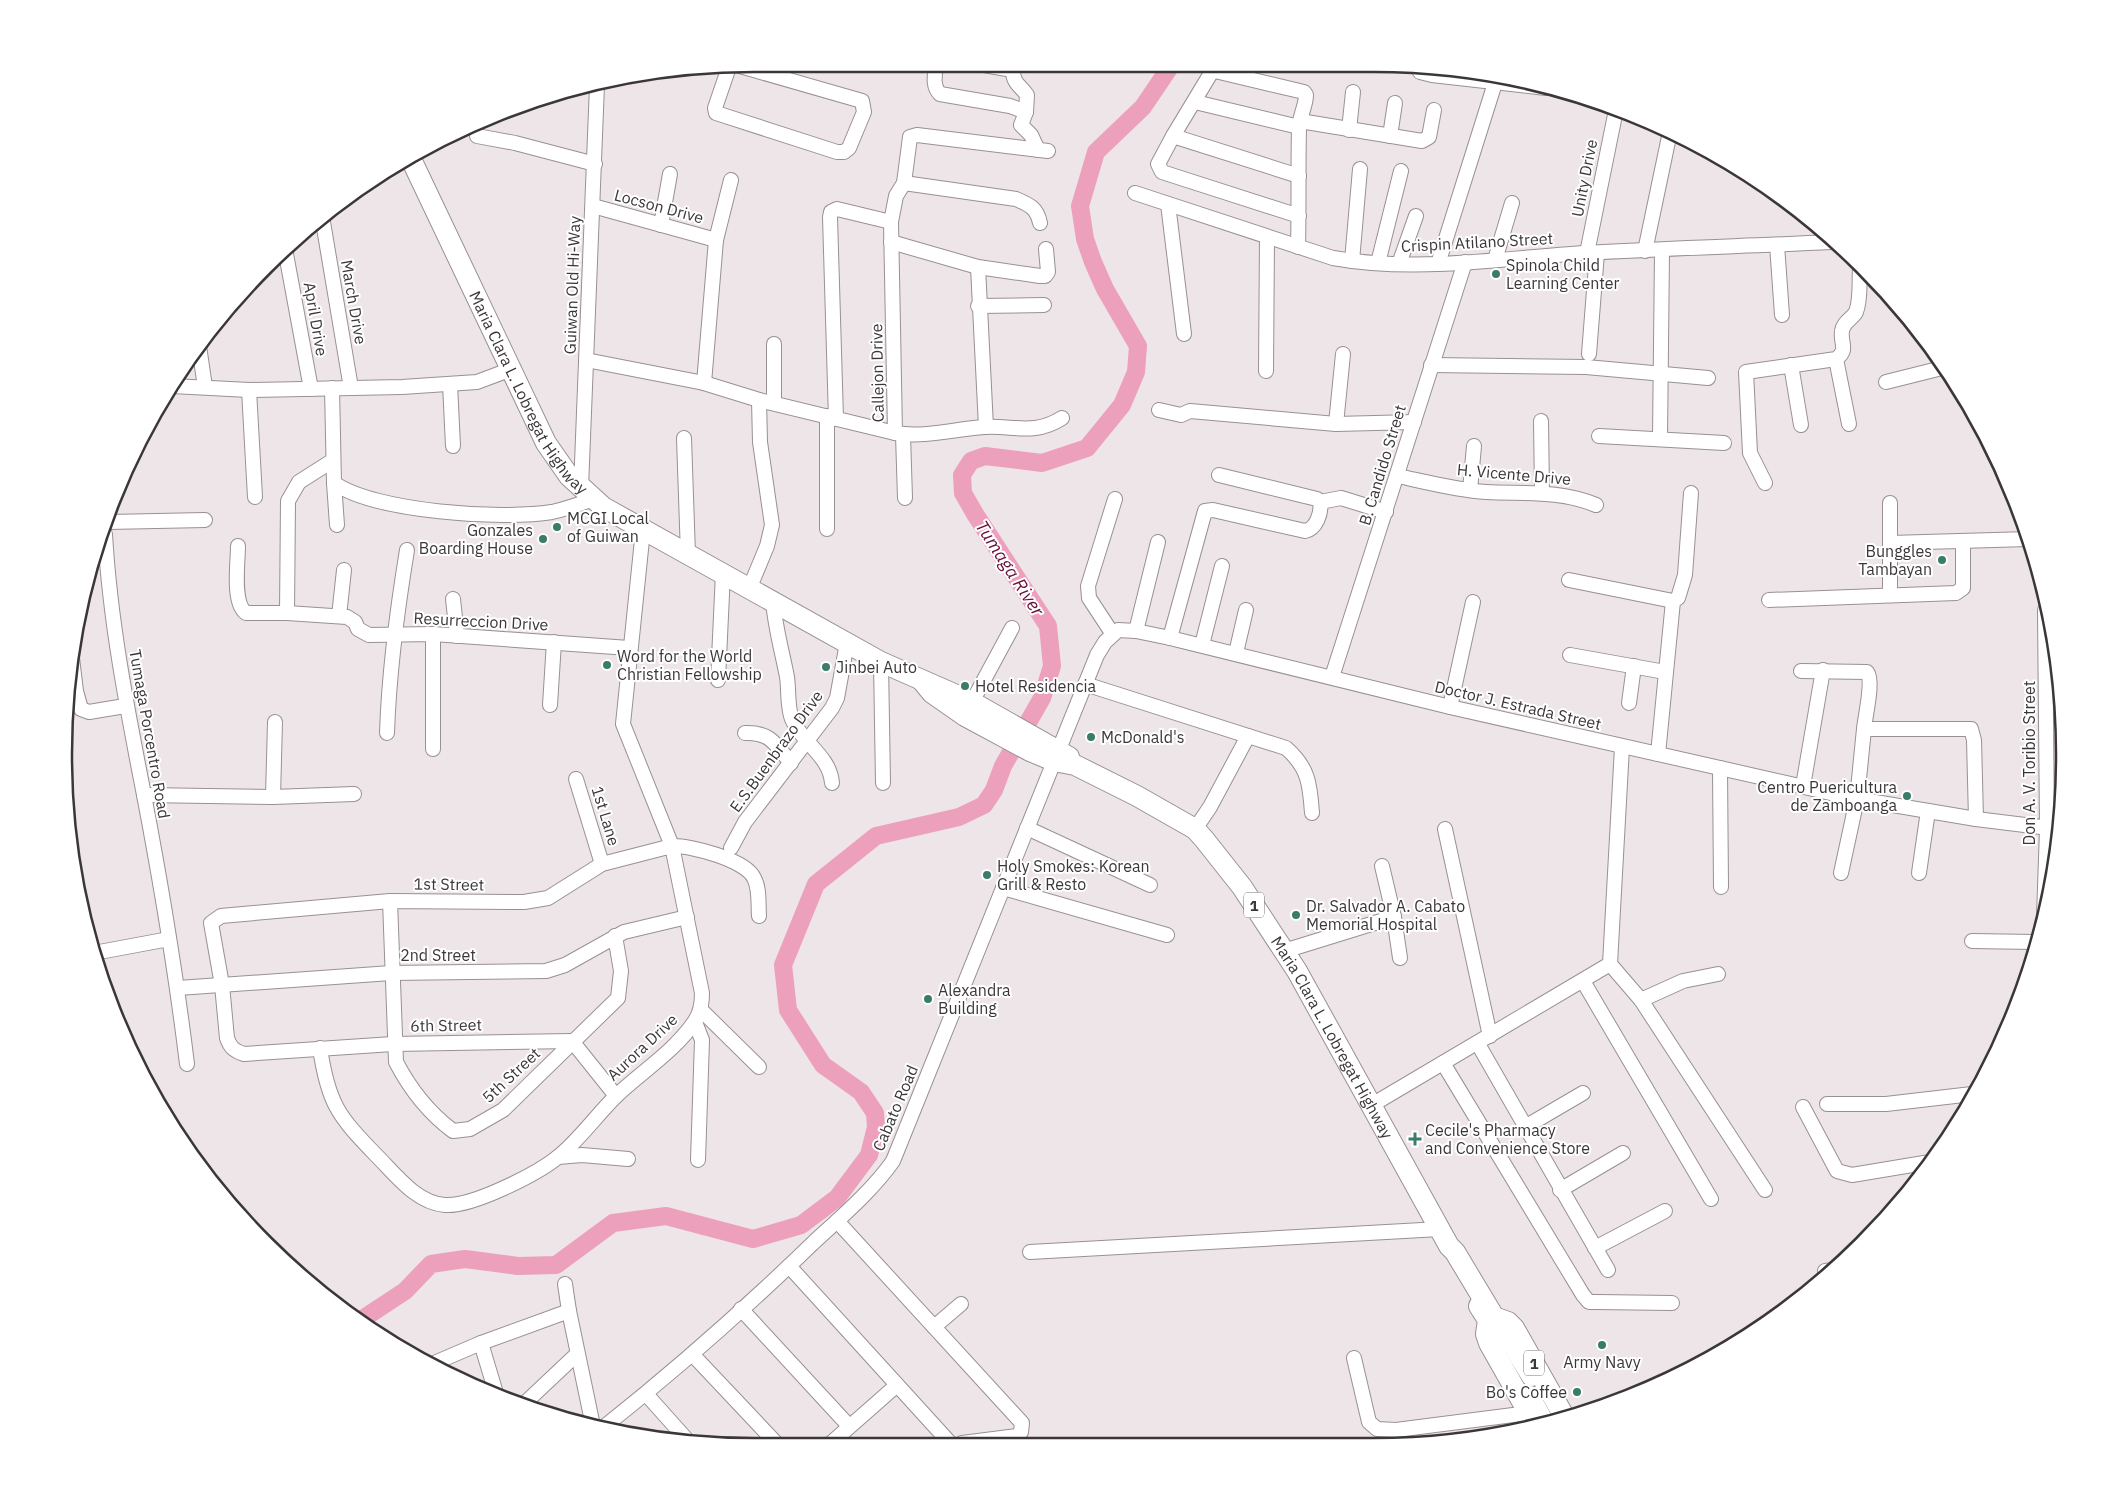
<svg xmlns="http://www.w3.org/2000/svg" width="2128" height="1510" font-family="'IBM Plex Sans',sans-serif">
	<rect width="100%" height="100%" fill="#eee5e8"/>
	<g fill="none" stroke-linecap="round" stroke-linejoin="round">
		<polyline stroke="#eca0bc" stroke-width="18" points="361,1320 405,1291 431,1264 465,1259 518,1266 556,1265 613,1223 666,1216 753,1239 801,1225 837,1198 869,1155 876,1127 875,1113 861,1092 823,1065 788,1010 783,965 816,884 876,836 959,817 984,805 994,790 1003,766 1042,698 1052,666 1048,626 975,514 963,493 962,475 971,461 985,456 1042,463 1087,448 1122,405 1136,372 1138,346 1105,289 1093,262 1085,239 1080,206 1096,152 1143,107 1172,64"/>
		<defs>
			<g id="minor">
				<path d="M936,64C935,75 932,86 940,94L1010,106L1026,112L1021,125L1031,135L1038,150"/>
				<polyline points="978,64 1013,70 1015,64"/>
				<polyline points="729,67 715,108 716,113 837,152 844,152 849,148 864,112 862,101 740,66"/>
				<polyline points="1418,68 1420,72 1432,75 1546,88"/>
				<path d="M1013,70C1013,84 1020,85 1027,95L1026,112"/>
				<polyline points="1195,102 1299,127"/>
				<polyline points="1300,121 1422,141 1429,137 1434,110"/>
				<polyline points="1349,130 1353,92"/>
				<polyline points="477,136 515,143 595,164"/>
				<polyline points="1173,136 1299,176"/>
				<polyline points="1390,136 1395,103"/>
				<path d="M904,183L1016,199C1030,205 1037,208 1040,223"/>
				<path d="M1135,193L1333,258C1417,273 1502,258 1586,253C1668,248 1750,246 1832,242"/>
				<polyline points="1168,204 1184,334"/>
				<polyline points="593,206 716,240"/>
				<polyline points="323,222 351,388"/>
				<polyline points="661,225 670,174"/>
				<polyline points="891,242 978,267 1040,276 1045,276 1048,272 1046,249"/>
				<polyline points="1777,245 1782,315"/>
				<path d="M1298,247C1299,207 1298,168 1299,129C1299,117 1306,106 1306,95L1304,92L1215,71L1211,73L1173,136L1158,164L1162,172L1299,216"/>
				<polyline points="1645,251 1670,132"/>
				<polyline points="1587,253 1616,110"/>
				<polyline points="286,254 311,389"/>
				<polyline points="1495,260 1512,203"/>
				<polyline points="1352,261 1360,169"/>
				<polyline points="1378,263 1401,171"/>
				<polyline points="1399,264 1416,216"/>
				<polyline points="1438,264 1495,83"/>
				<polyline points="978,267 986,427"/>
				<polyline points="978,306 1044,305"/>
				<polyline points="199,346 205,387"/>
				<polyline points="1589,354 1597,253"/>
				<polyline points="1836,359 1849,424"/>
				<polyline points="586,360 704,383 759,400 895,433 891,222 896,196 904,183 910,137 917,135 1048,151"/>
				<polyline points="1431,365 1586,367 1708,378"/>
				<polyline points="1791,365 1801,425"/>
				<polyline points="1266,371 1267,237"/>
				<polyline points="1886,382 1942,368"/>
				<polyline points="704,383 716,240 731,180"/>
				<polyline points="450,384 453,446"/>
				<polyline points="172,386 249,390 402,387 477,382 509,370"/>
				<polyline points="332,388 334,483"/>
				<polyline points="249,390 255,497"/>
				<polyline points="774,403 774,344"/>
				<polyline points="1159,410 1181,415 1190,411 1336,424 1414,422"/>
				<polyline points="827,416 827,529"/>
				<polyline points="836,419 830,217 831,212 837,209 891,222"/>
				<polyline points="1541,421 1542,492"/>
				<polyline points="1336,424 1343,354"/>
				<path d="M895,433C925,438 954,429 984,427C1013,425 1034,436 1062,418"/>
				<polyline points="903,435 905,498"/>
				<polyline points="1599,436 1724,443"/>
				<polyline points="684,438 688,555"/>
				<polyline points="1660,438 1662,251"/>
				<path d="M1398,476C1426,482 1456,490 1486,492C1524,494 1560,490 1596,505"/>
				<path d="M1765,483L1750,453L1746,372L1836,359C1849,350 1840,343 1842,331C1843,322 1852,319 1856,312C1861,300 1859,282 1860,269"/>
				<polyline points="581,488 597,85"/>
				<polyline points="1470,490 1474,446"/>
				<polyline points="1320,502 1341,498 1386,512"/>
				<polyline points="1890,503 1890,594"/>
				<polyline points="108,522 205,520"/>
				<path d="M337,525L334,483C375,512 502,520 552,512C566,509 580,504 593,499"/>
				<path d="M105,534C110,622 127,708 144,795C161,884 176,974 187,1064"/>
				<polyline points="1890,543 2029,539"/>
				<path d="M238,546C238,563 232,603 246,613H287L347,617L355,622L358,629L369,635L433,634L629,648"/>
				<polyline points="1569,580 1673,601 1678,598 1685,575 1691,493"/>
				<polyline points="750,587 767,546 772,525 760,442 759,400"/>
				<polyline points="453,599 457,636"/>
				<polyline points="1769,600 1956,593 1963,588 1963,541"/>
				<path d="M773,601C775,627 782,651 787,677C789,690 787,707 792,719C802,743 830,756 832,783"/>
				<polyline points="287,613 288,501 299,482 332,461"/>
				<polyline points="339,616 344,570"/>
				<polyline points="1136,631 1158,542"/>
				<polyline points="1112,633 1089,598 1088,586 1115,499"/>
				<path d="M1170,638L1205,511L1213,510L1305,531C1316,529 1322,513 1320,502L1317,499L1219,475"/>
				<polyline points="1202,645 1222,566"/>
				<polyline points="1236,653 1246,610"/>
				<polyline points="1570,655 1665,672"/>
				<polyline points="72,658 76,691 81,709 89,712 125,706"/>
				<polyline points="881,662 883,783"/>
				<path d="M1801,671L1867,672C1874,681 1865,716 1864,729"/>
				<polyline points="1332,677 1465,262"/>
				<polyline points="718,680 723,573"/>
				<path d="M1085,684L1286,748C1309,768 1310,785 1312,813"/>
				<polyline points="972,702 1012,628"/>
				<polyline points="1629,703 1634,666"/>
				<polyline points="550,705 554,642"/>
				<polyline points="1450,707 1473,602"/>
				<path d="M387,733C389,671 397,611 407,550"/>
				<path d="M745,733C771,732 776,745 791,763"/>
				<polyline points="433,749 433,634"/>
				<polyline points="1658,754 1673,601"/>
				<polyline points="1720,768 1721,887"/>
				<polyline points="576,779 602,864"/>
				<polyline points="1803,786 1823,670"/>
				<polyline points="144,795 273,797 354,794"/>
				<polyline points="273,797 275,722"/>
				<polyline points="1027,828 1150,885"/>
				<polyline points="1195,829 1210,807 1248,736"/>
				<polyline points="1445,829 1490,1036"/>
				<polyline points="731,848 745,822 832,708 837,698 847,643"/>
				<polyline points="1841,873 1857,799 1864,729 1971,729 1974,740 1976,819"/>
				<polyline points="1919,873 1928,811"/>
				<polyline points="1003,888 1167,935"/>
				<path d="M390,901L396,1062C410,1089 429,1113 453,1131L470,1129L503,1110L618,998L621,971L615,936"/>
				<polyline points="2044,916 2047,829 2045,610"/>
				<polyline points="1394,917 1400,958"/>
				<polyline points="1972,941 2037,942"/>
				<polyline points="1284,951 1394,917 1382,866"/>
				<polyline points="94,953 169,939"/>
				<polyline points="1610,964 1641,1000 1765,1190"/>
				<polyline points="1583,981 1711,1199"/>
				<polyline points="178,988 391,973 546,971 565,965 624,932 687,917"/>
				<polyline points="1641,1000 1683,981 1718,974"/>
				<polyline points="701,1010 759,1067"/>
				<polyline points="695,1022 702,1040 698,1160"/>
				<polyline points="1478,1044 1608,1270"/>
				<path d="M320,1048C328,1103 338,1116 376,1155C395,1174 416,1203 445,1205C472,1207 537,1174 558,1157C579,1140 596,1116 615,1097C641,1072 675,1051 695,1021C701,1012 702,1003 702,993L672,846L623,724L643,530"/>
				<polyline points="1443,1063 1583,1295 1589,1302 1596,1302 1672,1303"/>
				<path d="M616,1096L572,1041L393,1044L244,1054C234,1051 230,1047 227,1038L222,985L211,923L221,916L390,901L524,902L548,898L602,864L672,846C690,845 746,860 754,878C760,889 758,904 759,916"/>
				<polyline points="1827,1104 1886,1104 1972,1094"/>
				<polyline points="1370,1106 1610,964 1622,747"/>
				<polyline points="1803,1107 1837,1171 1852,1175 1930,1162"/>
				<polyline points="1525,1127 1583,1093"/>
				<polyline points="558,1157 582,1155 628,1159"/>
				<polyline points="1560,1190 1623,1153"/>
				<polyline points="837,1221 1022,1423 1021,1432 1017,1436 962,1443"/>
				<polyline points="1595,1248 1665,1211"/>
				<polyline points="1030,1252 1440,1229"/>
				<polyline points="789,1266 950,1443"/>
				<polyline points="1825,1271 1833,1270"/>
				<polyline points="565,1284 569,1311"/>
				<polyline points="741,1309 849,1426"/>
				<polyline points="934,1327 961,1304"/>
				<polyline points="692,1354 777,1444"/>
				<polyline points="1354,1358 1369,1422 1377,1429 1396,1430 1529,1413"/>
				<polyline points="432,1364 481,1343"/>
				<polyline points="496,1393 481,1343 569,1311 593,1426"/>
				<polyline points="646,1394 688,1441"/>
				<polyline points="525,1403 577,1354"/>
				<path d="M604,1427C677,1369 747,1307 813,1243C840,1218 872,1191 893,1161L1097,655L1105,642L1118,630L1136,631L1170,638L1450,707L1857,799L1976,819L2058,829"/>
				<polyline points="830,1444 897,1385"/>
			</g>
			<g id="major">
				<polyline points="1494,1317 1531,1377"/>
				<polyline points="1530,1395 1546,1424"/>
			</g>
			<g id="highway">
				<path id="s1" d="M411,159L546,443L569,476L603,507L881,662L972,702L1069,757"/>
				<path id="s2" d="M923,682L932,693L965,716L1030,751L1054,761L1075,765L1137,796L1195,829L1204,839L1242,887L1297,971L1449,1246L1455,1252L1494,1317L1508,1322L1514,1328L1565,1418"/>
				<polyline points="1479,1306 1488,1320 1486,1334 1489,1343 1536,1426"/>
			</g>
		</defs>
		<use href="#minor" stroke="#999093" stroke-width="16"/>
		<use href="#major" stroke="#999093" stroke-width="20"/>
		<use href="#highway" stroke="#999093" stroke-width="22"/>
		<use href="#minor" stroke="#fff" stroke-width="14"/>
		<use href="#major" stroke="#fff" stroke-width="18"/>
		<use href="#highway" stroke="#fff" stroke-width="20"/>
	</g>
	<g fill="#3a7b6a" stroke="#fff" stroke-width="2">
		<circle cx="1496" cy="274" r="5"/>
		<circle cx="557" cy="527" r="5"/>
		<circle cx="543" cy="539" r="5"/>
		<circle cx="1942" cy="560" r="5"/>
		<circle cx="607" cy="665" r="5"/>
		<circle cx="826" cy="667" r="5"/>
		<circle cx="965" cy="686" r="5"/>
		<circle cx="1091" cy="737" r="5"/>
		<circle cx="1907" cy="796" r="5"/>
		<circle cx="987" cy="875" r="5"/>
		<circle cx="1296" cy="915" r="5"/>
		<circle cx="928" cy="999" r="5"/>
		<path d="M1412.5 1131.5h5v5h5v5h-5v5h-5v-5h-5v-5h5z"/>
		<circle cx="1602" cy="1345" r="5"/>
		<circle cx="1577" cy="1392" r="5"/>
	</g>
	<g text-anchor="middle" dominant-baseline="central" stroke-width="4" stroke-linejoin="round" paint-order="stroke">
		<g fill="#fff" stroke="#767374" stroke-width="1">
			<rect x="1244" y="892.5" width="20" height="25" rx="4"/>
			<rect x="1524" y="1350.5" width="20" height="25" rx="4"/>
		</g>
		<g font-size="15" font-weight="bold" fill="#3b3739">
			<text x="1254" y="905">1</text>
			<text x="1534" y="1363">1</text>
		</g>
		<g font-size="16" fill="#3b3739" stroke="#fff">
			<text transform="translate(1584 178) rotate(-79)">Unity Drive</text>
			<text transform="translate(659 206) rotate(15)">Locson Drive</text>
			<text transform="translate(1477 242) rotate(-3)">Crispin Atilano Street</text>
			<text transform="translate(572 285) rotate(-88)">Guiwan Old Hi-Way</text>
			<text transform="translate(354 302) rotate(80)">March Drive</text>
			<text transform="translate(316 319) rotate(80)">April Drive</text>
			<text transform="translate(877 373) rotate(-91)">Callejon Drive</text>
			<text stroke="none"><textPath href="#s1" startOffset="262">Maria Clara L. Lobregat Highway</textPath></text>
			<text transform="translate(1382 465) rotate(-73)">B. Candido Street</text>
			<text transform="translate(1514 474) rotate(5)">H. Vicente Drive</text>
			<text transform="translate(481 621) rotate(3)">Resurreccion Drive</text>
			<text transform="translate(1518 705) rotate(13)">Doctor J. Estrada Street</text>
			<text transform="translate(150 734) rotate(80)">Tumaga Porcentro Road</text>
			<text transform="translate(776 751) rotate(-54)">E.S.Buenbrazo Drive</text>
			<text transform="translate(2029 763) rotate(-90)">Don A. V. Toribio Street</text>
			<text transform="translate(606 816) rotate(73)">1st Lane</text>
			<text transform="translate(449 884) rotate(1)">1st Street</text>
			<text x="438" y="955">2nd Street</text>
			<text transform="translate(446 1025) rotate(-1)">6th Street</text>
			<text stroke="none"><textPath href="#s2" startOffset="562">Maria Clara L. Lobregat Highway</textPath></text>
			<text transform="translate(642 1047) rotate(-43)">Aurora Drive</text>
			<text transform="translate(511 1075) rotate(-43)">5th Street</text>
			<text transform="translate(895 1108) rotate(-67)">Cabato Road</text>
		</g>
		<g font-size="16" fill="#3b3739" stroke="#fff" text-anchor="start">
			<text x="1506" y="265">Spinola Child<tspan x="1506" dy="18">Learning Center</tspan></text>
			<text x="567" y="518">MCGI Local<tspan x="567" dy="18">of Guiwan</tspan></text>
			<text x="533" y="530" text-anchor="end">Gonzales<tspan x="533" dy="18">Boarding House</tspan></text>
			<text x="1932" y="551" text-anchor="end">Bunggles<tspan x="1932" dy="18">Tambayan</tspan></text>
			<text x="617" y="656">Word for the World<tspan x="617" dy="18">Christian Fellowship</tspan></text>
			<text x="836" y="667">Jinbei Auto</text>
			<text x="975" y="686">Hotel Residencia</text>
			<text x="1101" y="737">McDonald's</text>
			<text x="1897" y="787" text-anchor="end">Centro Puericultura<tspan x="1897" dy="18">de Zamboanga</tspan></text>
			<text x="997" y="866">Holy Smokes: Korean<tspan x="997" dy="18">Grill &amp; Resto</tspan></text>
			<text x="1306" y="906">Dr. Salvador A. Cabato<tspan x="1306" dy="18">Memorial Hospital</tspan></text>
			<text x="938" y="990">Alexandra<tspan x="938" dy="18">Building</tspan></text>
			<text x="1425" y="1130">Cecile's Pharmacy<tspan x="1425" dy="18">and Convenience Store</tspan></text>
			<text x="1602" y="1362" text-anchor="middle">Army Navy</text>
			<text x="1567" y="1392" text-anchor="end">Bo's Coffee</text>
		</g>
		<g font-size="18" font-style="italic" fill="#67103c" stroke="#fff">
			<text transform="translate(1010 568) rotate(57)">Tumaga River</text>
		</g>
	</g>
	<path d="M0 0H2128V1510H0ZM754 72H1374A682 682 0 0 1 2056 754V756A682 682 0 0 1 1374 1438H754A682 682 0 0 1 72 756V754A682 682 0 0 1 754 72Z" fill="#fff" fill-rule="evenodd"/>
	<path fill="none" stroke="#3b3739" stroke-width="2.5" d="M754 72H1374A682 682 0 0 1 2056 754V756A682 682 0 0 1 1374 1438H754A682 682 0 0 1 72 756V754A682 682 0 0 1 754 72Z"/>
</svg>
